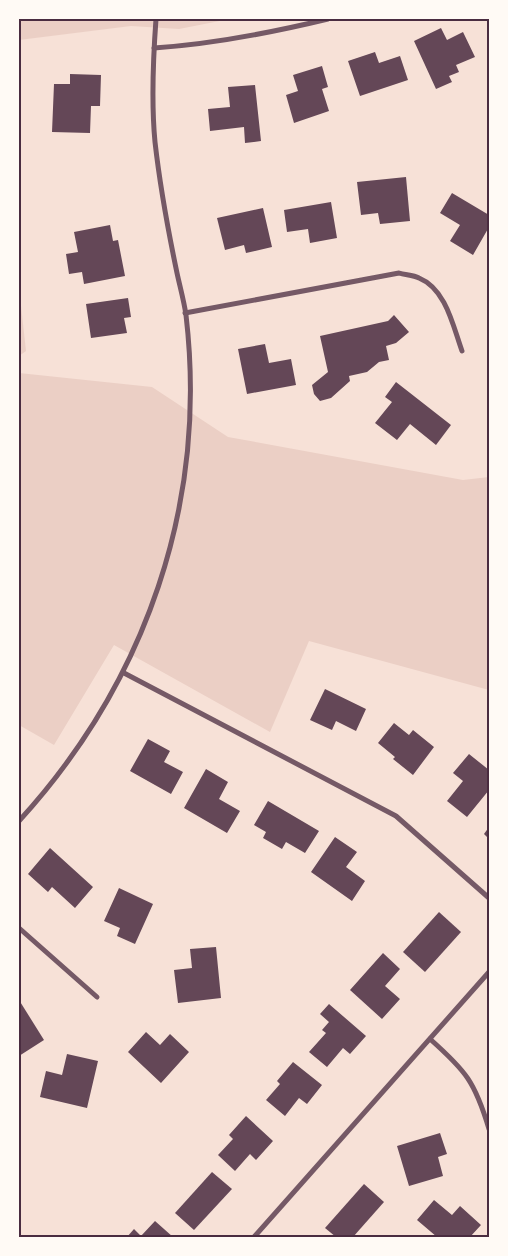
<svg xmlns="http://www.w3.org/2000/svg" width="508" height="1256" font-family="'Space Grotesk',sans-serif">
	<rect width="100%" height="100%" fill="#f7e1d7"/>
	<g fill="#ebcfc5">
		<polygon points="19,19 230,19 179,29 131,26 19,40"/>
		<polygon points="19,288 26,351 19,356"/>
		<polygon points="19,373 152,387 228,437 463,480 489,477 489,690 309,641 270,732 114,645 54,745 19,725"/>
	</g>
	<g fill="#644757">
		<polygon points="441,28 447,40 463,32 475,57 456,65 459,72 449,76 452,82 436,89 414,41"/>
		<polygon points="375,52 379,63 400,56 408,80 360,96 348,61"/>
		<polygon points="322,66 328,87 322,89 329,111 294,123 286,95 298,91 293,75"/>
		<polygon points="70,74 101,75 100,106 91,106 90,133 52,132 54,84 70,84"/>
		<polygon points="255,85 261,141 245,143 244,127 210,131 208,109 230,107 228,87"/>
		<polygon points="406,177 410,221 380,224 378,213 361,215 357,182"/>
		<polygon points="452,193 489,215 489,227 473,255 450,241 460,225 440,213"/>
		<polygon points="331,202 337,238 310,243 308,229 287,232 284,210"/>
		<polygon points="263,208 272,247 246,253 244,245 225,250 217,218"/>
		<polygon points="110,225 113,241 118,240 125,276 84,284 82,272 69,274 66,254 78,252 74,232"/>
		<polygon points="128,298 131,317 124,318 127,333 91,338 86,304"/>
		<polygon points="394,315 409,332 396,343 386,346 389,360 379,362 367,372 349,376 350,381 331,398 320,401 314,394 312,385 328,372 320,336 388,321"/>
		<polygon points="265,344 269,363 291,359 296,385 247,394 238,349"/>
		<polygon points="396,382 451,425 436,445 410,424 397,440 375,423 392,402 385,397"/>
		<polygon points="325,689 366,709 356,731 336,721 332,730 310,720"/>
		<polygon points="394,723 409,735 413,730 434,747 413,775 393,759 395,757 378,743"/>
		<polygon points="148,739 170,751 164,762 183,772 171,794 130,771"/>
		<polygon points="469,754 489,770 489,790 467,817 447,801 463,781 453,773"/>
		<polygon points="206,769 228,782 219,799 240,811 227,833 184,808"/>
		<polygon points="268,801 319,831 305,853 286,842 282,849 263,838 266,832 254,825"/>
		<polygon points="489,827 489,839 484,834"/>
		<polygon points="335,837 357,852 346,867 365,881 352,901 311,872"/>
		<polygon points="50,848 93,887 75,908 52,887 48,892 28,874"/>
		<polygon points="119,888 153,904 135,944 117,936 120,928 104,921"/>
		<polygon points="439,912 461,932 425,972 403,952"/>
		<polygon points="216,947 221,998 178,1003 174,970 192,968 190,949"/>
		<polygon points="383,953 400,969 385,986 400,999 382,1019 350,990"/>
		<polygon points="19,1000 44,1040 19,1056"/>
		<polygon points="329,1004 366,1036 350,1054 343,1048 327,1067 309,1052 326,1033 322,1030 329,1022 320,1014"/>
		<polygon points="146,1032 160,1045 170,1034 189,1052 161,1083 128,1052"/>
		<polygon points="67,1054 98,1061 87,1108 40,1097 46,1071 62,1075"/>
		<polygon points="293,1062 322,1085 307,1104 299,1098 285,1116 266,1100 280,1084 277,1081"/>
		<polygon points="246,1116 273,1141 256,1160 250,1154 235,1171 218,1155 233,1139 229,1135"/>
		<polygon points="440,1133 447,1154 438,1157 443,1176 409,1186 397,1146"/>
		<polygon points="212,1172 232,1189 194,1230 175,1213"/>
		<polygon points="364,1184 384,1202 353,1237 336,1237 325,1228"/>
		<polygon points="434,1200 452,1215 460,1206 481,1225 470,1237 437,1237 417,1220"/>
		<polygon points="155,1221 173,1237 127,1237 134,1229 141,1236"/>
	</g>
	<g fill="none" stroke-linecap="round" stroke-linejoin="round">
		<g stroke="#755966" stroke-width="5">
			<path d="M154,48C213,44 270,33 328,19"/>
			<path d="M185,313L399,273C405,275 413,275 419,278C446,289 453,326 462,351"/>
			<polyline points="124,673 396,816 489,898"/>
			<path d="M19,821C146,682 208,503 186,315C184,301 180,287 177,273C168,230 160,186 155,142C151,101 153,60 156,19"/>
			<polyline points="19,928 97,997"/>
			<path d="M430,1039C466,1071 475,1082 489,1129"/>
			<polyline points="254,1237 489,972"/>
		</g>
	</g>
	<rect width="508" height="1256" fill="none" stroke="#fffaf5" stroke-width="40"/>
	<rect x="20" y="20" width="468" height="1216" fill="none" stroke="#4a2c40" stroke-width="2"/>
</svg>
